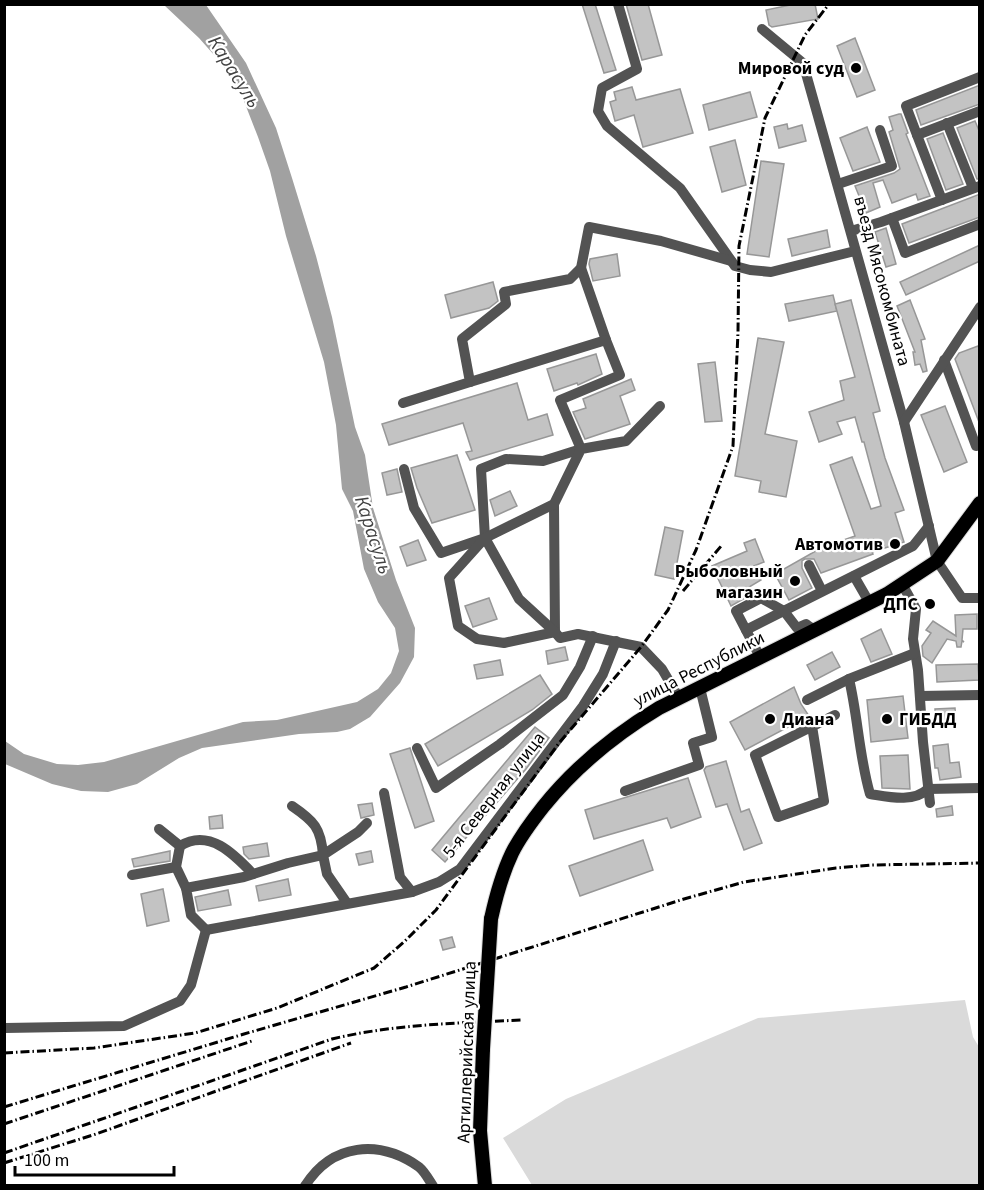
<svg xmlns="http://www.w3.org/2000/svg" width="984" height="1190" font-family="'Source Sans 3',sans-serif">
	<rect width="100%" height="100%" fill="#fff"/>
	<polygon fill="#dadada" points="965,1000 973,1037 979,1047 979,1185 532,1185 503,1138 566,1099 758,1018"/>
	<polygon fill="#a1a1a1" points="164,5 206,5 246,63 276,128 292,178 316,256 332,317 355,427 365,455 373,508 396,580 415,628 414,657 400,683 370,717 350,729 337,732 299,734 202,748 179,758 137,784 108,792 81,791 52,784 5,764 5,741 24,754 57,764 78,765 104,762 243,722 277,720 357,702 378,689 391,673 399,651 395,628 378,602 364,569 353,511 342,489 336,425 324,362 286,236 270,171 258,137 242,96 222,64 199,38"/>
	<g fill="#c3c3c3" stroke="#979797" stroke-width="1.5">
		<polygon points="582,4 595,4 616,70 604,73"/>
		<polygon points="626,4 648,4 662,55 642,60"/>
		<polygon points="795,4 815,4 818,19 772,27 769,25 766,10"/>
		<polygon points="855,38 875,90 857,97 837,46"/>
		<polygon points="980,85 980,104 921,125 916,110"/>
		<polygon points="632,87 636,100 680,89 693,133 643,147 634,115 615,121 610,102 616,100 614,92"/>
		<polygon points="750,92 757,117 709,130 703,105"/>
		<polygon points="899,114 901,114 908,133 906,134 930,196 918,200 916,194 892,203 883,180 873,183 880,207 866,213 855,186 894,173 900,169 889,132 893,130 889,117"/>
		<polygon points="975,121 980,133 980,179 977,179 957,128"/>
		<polygon points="787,124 788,129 802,125 806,141 779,148 774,127"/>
		<polygon points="867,127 880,162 853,171 840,138"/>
		<polygon points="943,133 963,184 946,190 927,139"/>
		<polygon points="735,140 746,185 722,192 710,147"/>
		<polygon points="761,161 784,164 769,257 747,254"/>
		<polygon points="980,194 980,217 909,243 902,224"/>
		<polygon points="886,228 896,264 886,267 875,232"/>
		<polygon points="827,230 830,247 792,256 788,239"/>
		<polygon points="980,245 980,261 906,295 900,282"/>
		<polygon points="617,254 620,276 593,281 589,264 590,259"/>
		<polygon points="493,282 498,301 489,308 451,318 445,295"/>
		<polygon points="833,295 837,311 789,321 785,304"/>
		<polygon points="851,300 880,411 873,413 885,458 904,510 895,513 904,542 872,552 873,554 821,573 814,559 805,559 802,561 802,568 812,588 789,600 775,574 821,548 855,536 830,465 852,457 871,509 881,506 864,442 862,442 855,417 837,422 842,434 819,442 809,412 844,400 840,381 855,377 835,304"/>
		<polygon points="910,300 925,339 921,340 927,371 923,372 920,364 915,365 913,352 915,352 897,306"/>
		<polygon points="758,338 784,342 765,434 797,441 786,497 759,492 761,481 735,476"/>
		<polygon points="978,346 980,351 979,422 955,359 959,353"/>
		<polygon points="596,354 602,374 578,385 577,383 554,391 547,369"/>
		<polygon points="715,362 722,421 705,422 698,364"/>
		<polygon points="631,379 635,390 620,396 630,424 585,439 573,412 586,408 583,399"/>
		<polygon points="517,383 528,420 547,414 553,435 470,460 466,452 472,451 463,423 389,445 382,424"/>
		<polygon points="945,406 967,462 944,472 921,415"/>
		<polygon points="457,455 475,510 432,523 417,488 411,468"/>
		<polygon points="397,469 402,492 387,495 382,473"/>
		<polygon points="510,491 517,506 495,516 490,500"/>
		<polygon points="665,527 683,531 674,579 655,575"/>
		<polygon points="755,539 764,562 754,566 761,580 744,590 747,597 731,606 712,566 747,551 744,543"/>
		<polygon points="418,540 426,560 407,566 400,547"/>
		<polygon points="489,598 497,619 473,627 465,606"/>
		<polygon points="977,614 977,629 963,629 962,640 964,642 962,641 961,647 957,647 956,641 947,639 932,663 923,656 922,646 931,633 926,630 933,621 956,636 955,615"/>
		<polygon points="881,629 892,654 871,662 861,639"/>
		<polygon points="565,647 568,660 548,664 546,651"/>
		<polygon points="832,652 840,667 815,680 807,665"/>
		<polygon points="500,660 503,675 477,679 474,665"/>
		<polygon points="978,664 979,680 937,682 936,665"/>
		<polygon points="540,675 552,694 532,710 438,766 425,744"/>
		<polygon points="794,687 801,704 809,716 745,750 730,722"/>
		<polygon points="903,696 908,738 871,742 867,700"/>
		<polygon points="955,708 956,723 936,724 935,709"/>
		<polygon points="535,727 549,738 526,769 445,862 432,850"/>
		<polygon points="948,744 950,763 959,762 961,777 940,780 938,768 935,768 933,746"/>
		<polygon points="410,748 434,821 415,828 390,754"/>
		<polygon points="908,755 910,789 882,788 880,756"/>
		<polygon points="726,761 741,812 749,809 762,843 744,850 727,804 716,807 704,770 706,767"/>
		<polygon points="688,778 701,817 671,828 667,818 594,839 585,810"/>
		<polygon points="372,803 374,815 361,818 358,805"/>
		<polygon points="952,806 953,815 937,817 936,809"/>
		<polygon points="222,815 223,828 210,829 209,817"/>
		<polygon points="643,840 653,870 580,896 569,866"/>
		<polygon points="267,843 269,856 249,859 244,854 243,847"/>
		<polygon points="170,851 170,861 134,867 132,859"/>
		<polygon points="371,851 373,862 359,865 356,854"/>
		<polygon points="288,879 291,895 259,901 256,886"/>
		<polygon points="163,889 169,921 147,926 141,894"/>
		<polygon points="228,890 231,905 198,911 195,897"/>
		<polygon points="452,937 455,947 443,950 440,940"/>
	</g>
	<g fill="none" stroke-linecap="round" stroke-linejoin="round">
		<defs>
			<g id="major">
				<path d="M491,919C496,896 502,874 512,853C520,837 532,821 543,807C576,766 614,735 659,708L887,594L937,561L980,503"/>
				<polyline points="483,1049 480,1131 485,1186"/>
			</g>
		</defs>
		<use href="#major" stroke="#dbdbdb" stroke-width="16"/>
		<g stroke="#535353" stroke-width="10">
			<polyline points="618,4 637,69 602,88 598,111 607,126 680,188 735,266 750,270 771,272 855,251"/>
			<polyline points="762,29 803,63 904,422 937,561 962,598 980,598"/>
			<polyline points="947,123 973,188"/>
			<polyline points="917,135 906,106 980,77"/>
			<polyline points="838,184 892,166 880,130"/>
			<polyline points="942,200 917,135 980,111"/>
			<polyline points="892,218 905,253 980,224"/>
			<polyline points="851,231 881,222 980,186"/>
			<polyline points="581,268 606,340"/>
			<polyline points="944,360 976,446"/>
			<polyline points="403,403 470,382 462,339 506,304 504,292 570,279 581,268 589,227 661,241 731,261"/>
			<polyline points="904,422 980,307"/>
			<polyline points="404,469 414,508 441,553 485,538 481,469 506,459 543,461 581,449 560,400 620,375 606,340 470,382"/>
			<polyline points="554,504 555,632 560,638 578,634 641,647 662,669 679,698"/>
			<polyline points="485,538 519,599 555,632 504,643 477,639 458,626 449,578 485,538 554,504 581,449 626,441 660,406"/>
			<polyline points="809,565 822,591"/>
			<polyline points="854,576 869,602"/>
			<polyline points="902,584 916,609 913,639 918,670 923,742 930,803"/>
			<polyline points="746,630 913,546 929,526"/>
			<path d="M915,653L849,679C858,717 859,756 870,794C889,797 913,803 928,789"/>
			<polyline points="760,657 736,611 761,598 784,611 797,628 806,624 814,630"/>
			<polyline points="920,696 980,695"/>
			<polyline points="807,700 849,679"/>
			<polyline points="812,726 824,801 778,817 755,755 835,715"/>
			<polyline points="417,748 436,788 500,744 563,695 580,667 593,636"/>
			<polyline points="928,789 980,788"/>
			<polyline points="625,791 699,765 693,743 712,737 700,688"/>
			<polyline points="384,793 400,877 412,892"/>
			<polyline points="159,829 180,846 176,867 186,888"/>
			<path d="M180,846C209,828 234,854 253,874"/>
			<polyline points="132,875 176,867"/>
			<polyline points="347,903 327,874 323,855 358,832 367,823"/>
			<polyline points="206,930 412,892 439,882 460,869 583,706 603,674 616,641"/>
			<path d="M206,930L191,915L186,888L244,877L288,863L323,855C321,828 314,821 292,806"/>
			<polyline points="5,1028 124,1026 180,1001 191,985 206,930"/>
			<path d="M305,1186C332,1143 379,1139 419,1167C425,1172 429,1180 433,1186"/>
		</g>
		<use href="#major" stroke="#000" stroke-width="14"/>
		<g stroke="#000" stroke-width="3" stroke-dasharray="9 3 1.5 3" stroke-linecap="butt">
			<polyline points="683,591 722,545"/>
			<polyline points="4,1053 94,1048 195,1033 277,1008 374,968 405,941 436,910 559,743 641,647 668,610 696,550 733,446 738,332 739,246 765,118 805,35 829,4"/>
			<polyline points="4,1107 244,1034 406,987 684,899 744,882 836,868 872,865 980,863"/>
			<polyline points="4,1124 252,1041"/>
			<path d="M4,1153L332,1039C395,1024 458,1023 522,1020"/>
			<polyline points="4,1163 93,1135 351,1043"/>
		</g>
		<defs>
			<polyline id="major-bridge" points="483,1049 491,919"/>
		</defs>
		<use href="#major-bridge" stroke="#dbdbdb" stroke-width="16" stroke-linecap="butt"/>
		<use href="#major-bridge" stroke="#000" stroke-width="14"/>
	</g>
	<g fill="#000" stroke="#fff" stroke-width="2">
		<circle cx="856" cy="68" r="6"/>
		<circle cx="895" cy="544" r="6"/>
		<circle cx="795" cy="581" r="6"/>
		<circle cx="930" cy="604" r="6"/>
		<circle cx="770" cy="719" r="6"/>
		<circle cx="887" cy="719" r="6"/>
	</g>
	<g text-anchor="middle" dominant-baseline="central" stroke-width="4.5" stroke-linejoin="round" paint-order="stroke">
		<g font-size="18" font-weight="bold" fill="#000" stroke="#fff" text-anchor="end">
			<text x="844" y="68">Мировой суд</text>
			<text x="883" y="544">Автомотив</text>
			<text x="783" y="571">Рыболовный<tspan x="783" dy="21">магазин</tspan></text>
			<text x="918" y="604">ДПС</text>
			<text x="782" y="719" text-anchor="start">Диана</text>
			<text x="899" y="719" text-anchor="start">ГИБДД</text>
		</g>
		<g font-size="18" fill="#000" stroke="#fff">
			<text transform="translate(882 281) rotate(75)">въезд Мясокомбината</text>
			<text transform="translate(699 669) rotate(-27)">улица Республики</text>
			<text transform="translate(494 795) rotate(-52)">5-я Северная улица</text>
			<text transform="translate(467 1052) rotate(-88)">Артиллерийская улица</text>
		</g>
		<g font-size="20" font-style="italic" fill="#424242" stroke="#fff">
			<text transform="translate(234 72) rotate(58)">Карасуль</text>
			<text transform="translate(373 535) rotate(72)">Карасуль</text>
		</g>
	</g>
	<rect width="984" height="1190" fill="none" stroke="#000000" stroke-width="12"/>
	<path d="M15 1166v9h159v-9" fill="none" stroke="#000000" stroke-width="3"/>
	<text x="24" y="1166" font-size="18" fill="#000000" stroke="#ffffff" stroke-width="4.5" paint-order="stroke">100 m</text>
</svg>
